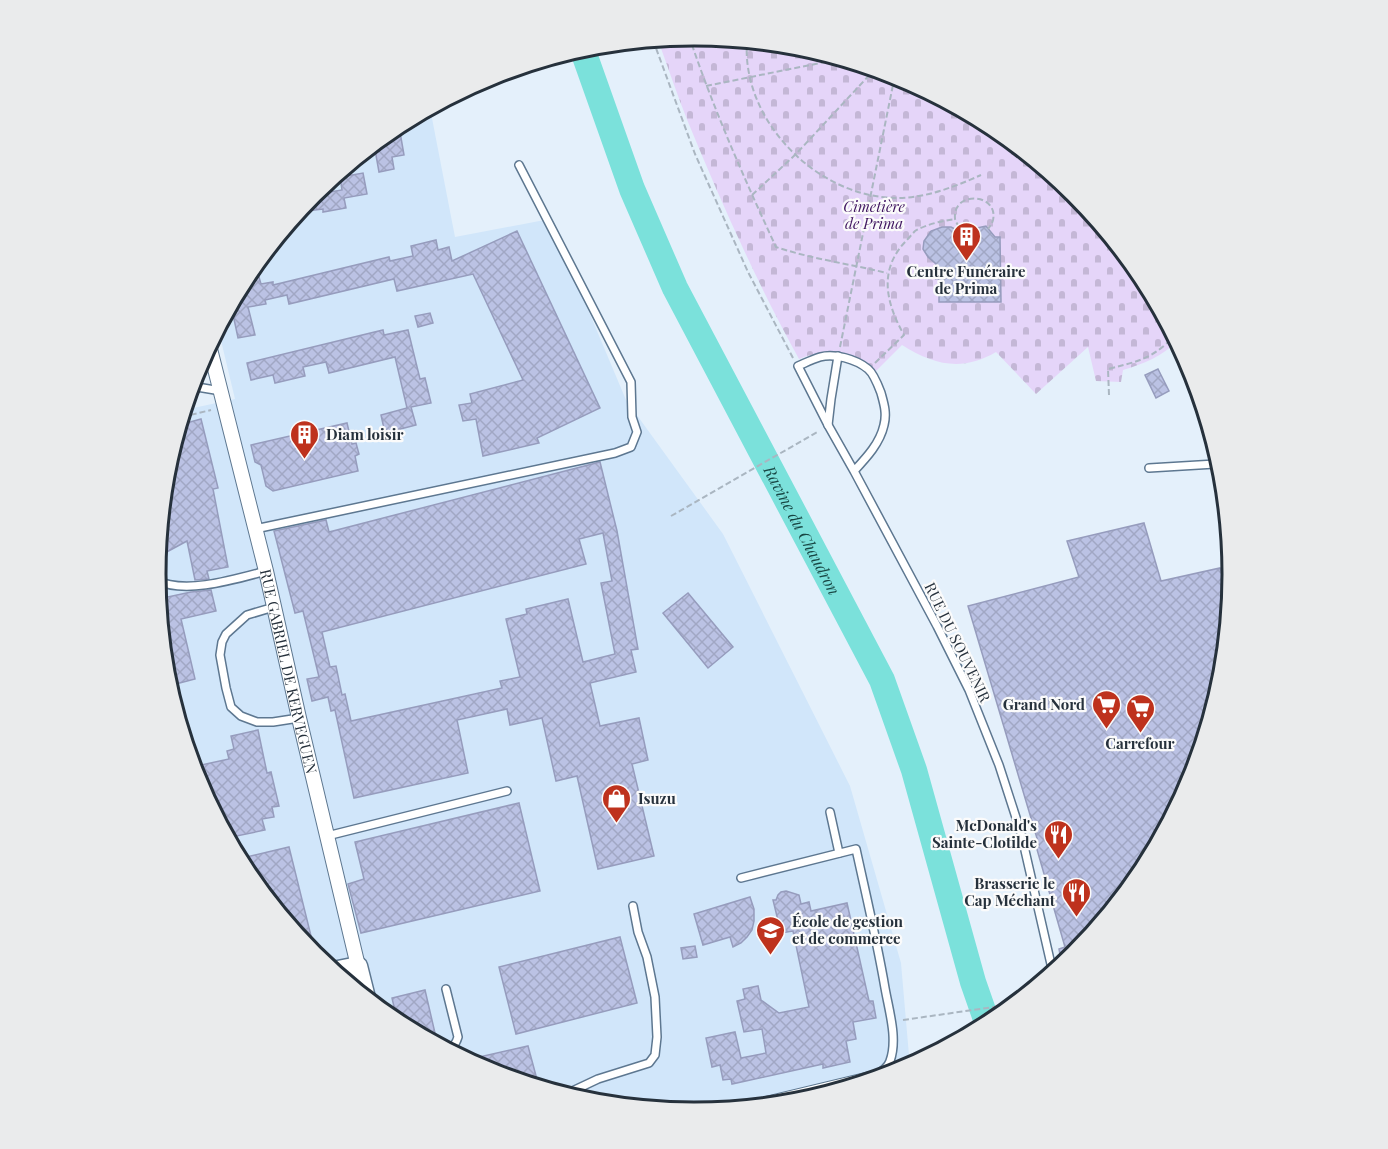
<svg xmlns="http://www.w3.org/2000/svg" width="1388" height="1149" font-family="'Playfair Display',serif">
	<defs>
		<pattern id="cemetery-stones" width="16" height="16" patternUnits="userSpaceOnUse" patternTransform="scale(1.5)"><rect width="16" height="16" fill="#e5d5f9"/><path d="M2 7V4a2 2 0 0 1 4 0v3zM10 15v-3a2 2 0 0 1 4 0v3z" fill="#c4b7d6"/></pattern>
		<pattern id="building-cross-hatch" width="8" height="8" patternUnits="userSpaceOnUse" patternTransform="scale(1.5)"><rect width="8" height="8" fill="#bbc2e4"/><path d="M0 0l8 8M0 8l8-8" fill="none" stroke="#a1a7c4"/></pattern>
	</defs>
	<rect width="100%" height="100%" fill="#e4f0fb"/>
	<polygon fill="#d1e6fa" points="430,108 455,237 550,219 626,400 723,534 850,786 901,963 910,1067 900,1072 799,1103 694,1113 589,1103 488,1072 395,1022 313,955 246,873 196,780 166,679 156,574 166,469 184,410 235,399 218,328 246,275 313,193 395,127"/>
	<path fill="url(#cemetery-stones)" d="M694,36L799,46L900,77L993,127L1075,194L1142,276L1177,341C1163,356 1143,364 1123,370L1121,382L1096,381L1088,347L1036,394L996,352C962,372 934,365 902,345L876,371C847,352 833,346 799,359C757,283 721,202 688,122C677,95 668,67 658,40Z"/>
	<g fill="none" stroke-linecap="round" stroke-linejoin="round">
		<path stroke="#7be1db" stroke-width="26" id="s1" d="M582,48L632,189L675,288L882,680L914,770L973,982L988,1025"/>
	</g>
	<g fill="url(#building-cross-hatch)" stroke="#969cbd" stroke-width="1.5" fill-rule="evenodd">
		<polygon points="400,132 404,155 392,157 394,169 379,172 374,144 384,135"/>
		<polygon points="363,173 367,194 344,198 346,208 323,212 323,209 298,212 312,195 342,190 340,177"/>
		<polygon points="963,225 972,229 986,226 995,237 1000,237 1001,302 939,302 939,279 936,279 936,264 928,257 923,249 924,241 931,231 942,227 951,227 957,230"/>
		<polygon points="517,231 600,408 537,438 539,443 483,456 476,419 463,421 459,405 472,403 470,394 523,380 473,274 397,291 394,279 289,304 287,295 265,300 266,304 248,307 255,335 238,338 231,305 244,280 259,277 261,284 273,282 273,285 389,257 390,261 413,256 411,246 436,240 438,250 449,247 452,261"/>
		<polygon points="430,313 433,323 418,327 415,316"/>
		<polygon points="383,330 384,335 408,330 420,379 425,378 431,403 411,407 416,425 385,433 381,415 407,408 395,357 329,373 326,362 303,367 305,376 275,383 273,375 251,380 247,363"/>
		<polygon points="1158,369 1169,391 1156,398 1145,375"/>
		<polygon points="201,419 218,488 213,489 228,567 207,571 209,579 195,580 187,541 163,554 162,547 158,548 166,469 179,425"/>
		<polygon points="347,423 352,444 356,443 359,454 355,456 358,471 273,491 266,486 261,465 255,462 251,445"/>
		<path d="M600,462L617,531L638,649L631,650L636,672L590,683L600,726L639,718L648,760L632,764L654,856L598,869L577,776L556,781L542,718L510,725L507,709L457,720L468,773L354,798L335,710L331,711L328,697L312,701L307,679L319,677L303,611L295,613L274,531L326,520L329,532ZM603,533L612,581L601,583L615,654L583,662L568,599L526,609L527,614L506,619L520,677L500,681L502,688L351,721L345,694L342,695L336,666L330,667L322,632L586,564L579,539Z"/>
		<polygon points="1144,523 1161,581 1220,568 1230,597 1222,680 1191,781 1142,874 1075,956 1062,966 1059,949 1065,947 1036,846 1039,845 968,606 1079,577 1067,541"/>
		<polygon points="211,590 216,611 181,619 195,679 168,686 166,679 158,599 191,592"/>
		<polygon points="688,593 733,647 708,668 663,613"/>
		<polygon points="258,730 267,773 271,772 279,806 272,807 274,817 262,819 265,830 227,838 196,780 192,767 229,759 227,751 234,749 231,736"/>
		<polygon points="519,803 540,891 361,933 348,884 364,879 355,842"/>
		<polygon points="289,847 312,940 303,943 246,873 238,859"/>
		<polygon points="786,891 799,895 801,904 809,902 811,911 847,903 869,1001 873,1001 876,1018 853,1022 856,1039 846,1041 850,1062 823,1068 823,1064 732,1084 731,1079 723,1080 720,1065 712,1067 706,1038 735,1032 741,1058 766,1053 762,1029 744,1032 737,1001 745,999 743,989 758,986 761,1000 779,1013 809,1007 793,931 781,933 773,900 776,900 778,895 781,892"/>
		<polygon points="750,897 754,909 754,921 752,930 747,937 741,943 733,947 730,937 703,945 694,914"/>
		<polygon points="620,937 637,1003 516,1034 499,967"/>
		<polygon points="695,946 697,957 683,959 681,948"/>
		<polygon points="425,990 438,1046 398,1024 392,998"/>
		<polygon points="528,1046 539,1087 488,1072 466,1060"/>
	</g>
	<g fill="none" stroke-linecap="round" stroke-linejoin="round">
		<defs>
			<g id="service">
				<polyline points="191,386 221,391"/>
				<polyline points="828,425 831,399 838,356"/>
				<polyline points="1149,468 1215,464 1226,504"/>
				<path d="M854,471C867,457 880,443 884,425C887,413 884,404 881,393C878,385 874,374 868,369C856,359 834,353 820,357C813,359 805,363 798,366L828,425L854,471L937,626L969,690L999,765L1021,833L1053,973"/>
				<polyline points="255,529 615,453 631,447 637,432 632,417 631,382 519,165"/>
				<path d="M156,580C185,595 236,579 266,571"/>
				<polyline points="274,607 247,615 226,634 222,642 220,655 226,688 231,707 241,716 257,722 273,722 299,718"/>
				<polyline points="830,812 839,853"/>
				<polyline points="327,836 507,791"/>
				<path d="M741,878L856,849C866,895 877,941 885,988C889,1011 898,1039 890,1061C887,1070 877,1074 870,1079"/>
				<path d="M446,989L458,1037C456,1044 453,1048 446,1049"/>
				<polyline points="564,1095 598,1079 649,1063 655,1055 657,1037 655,997 647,957 638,932 633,906"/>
			</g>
			<g id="minor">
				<path id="s2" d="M209,345L266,571L299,718L358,966"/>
				<polyline points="754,1107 870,1079 870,1081"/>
			</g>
			<polyline id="tertiary" points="333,971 358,966 366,998"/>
		</defs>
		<use href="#service" stroke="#5d7790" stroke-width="10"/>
		<use href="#minor" stroke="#5d7790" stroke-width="16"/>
		<use href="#tertiary" stroke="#5d7790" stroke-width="21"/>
		<g stroke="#aab6c1" stroke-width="2" stroke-dasharray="6 3" stroke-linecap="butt">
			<path d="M689,36C713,108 744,178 776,247C812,259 850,264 887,273"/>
			<polyline points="653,40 695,154 748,272 793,358"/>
			<path d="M747,41C741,121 818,198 897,198C926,198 954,187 981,175"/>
			<polyline points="706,86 840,59"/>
			<polyline points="752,195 796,154 875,69"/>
			<path d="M959,228C958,225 956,222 955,219C952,190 999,193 993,220C992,224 990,226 988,229"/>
			<polyline points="840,347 895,75"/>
			<path d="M875,363L904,335C886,303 878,270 906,241C909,238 912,234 915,231C927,224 942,221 955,219"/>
			<path d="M1109,395L1108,369C1131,363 1146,361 1165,345C1169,341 1172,340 1173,334"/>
			<polyline points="182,417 211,410"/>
			<polyline points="671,516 819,431"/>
			<polyline points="903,1020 1015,1004"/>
		</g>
		<use href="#service" stroke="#fff" stroke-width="7"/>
		<use href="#minor" stroke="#fff" stroke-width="14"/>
		<use href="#tertiary" stroke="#fff" stroke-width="18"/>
	</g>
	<defs>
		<symbol id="building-pin" viewBox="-11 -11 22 30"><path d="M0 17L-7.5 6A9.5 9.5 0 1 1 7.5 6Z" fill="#be321d" stroke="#fbfbfb"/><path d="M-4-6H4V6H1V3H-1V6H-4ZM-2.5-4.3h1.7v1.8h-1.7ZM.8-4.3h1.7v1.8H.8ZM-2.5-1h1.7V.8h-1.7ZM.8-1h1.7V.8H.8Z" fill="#fff"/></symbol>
		<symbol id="supermarket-pin" viewBox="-11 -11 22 30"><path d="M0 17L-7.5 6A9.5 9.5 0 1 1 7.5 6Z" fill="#be321d" stroke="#fbfbfb"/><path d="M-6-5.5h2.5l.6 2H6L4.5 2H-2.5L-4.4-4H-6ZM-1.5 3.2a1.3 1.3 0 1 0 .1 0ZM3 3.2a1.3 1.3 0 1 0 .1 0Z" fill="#fff"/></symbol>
		<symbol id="shop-pin" viewBox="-11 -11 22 30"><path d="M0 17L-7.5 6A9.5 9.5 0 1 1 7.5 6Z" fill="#be321d" stroke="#fbfbfb"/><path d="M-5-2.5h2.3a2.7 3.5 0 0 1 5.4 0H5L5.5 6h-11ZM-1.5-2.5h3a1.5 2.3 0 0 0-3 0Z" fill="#fff"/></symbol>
		<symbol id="restaurant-pin" viewBox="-11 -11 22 30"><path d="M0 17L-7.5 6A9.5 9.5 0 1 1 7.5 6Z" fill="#be321d" stroke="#fbfbfb"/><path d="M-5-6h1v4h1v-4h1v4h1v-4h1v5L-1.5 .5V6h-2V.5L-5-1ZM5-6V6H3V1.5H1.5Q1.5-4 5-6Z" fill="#fff"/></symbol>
		<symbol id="university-pin" viewBox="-11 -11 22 30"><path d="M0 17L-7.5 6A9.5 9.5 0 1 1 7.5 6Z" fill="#be321d" stroke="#fbfbfb"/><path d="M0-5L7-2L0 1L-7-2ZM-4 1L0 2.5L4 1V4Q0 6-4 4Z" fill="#fff"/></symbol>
	</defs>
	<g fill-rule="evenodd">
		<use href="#building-pin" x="950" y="220" width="33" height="45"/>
		<use href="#building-pin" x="288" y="418" width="33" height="45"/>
		<use href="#supermarket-pin" x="1090" y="688" width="33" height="45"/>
		<use href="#supermarket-pin" x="1124" y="692" width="33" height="45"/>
		<use href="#shop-pin" x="600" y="782" width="33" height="45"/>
		<use href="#restaurant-pin" x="1042" y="818" width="33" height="45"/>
		<use href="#restaurant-pin" x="1060" y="876" width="33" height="45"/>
		<use href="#university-pin" x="754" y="914" width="33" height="45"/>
	</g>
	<g text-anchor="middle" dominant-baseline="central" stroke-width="4.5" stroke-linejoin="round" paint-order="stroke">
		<g font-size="15" font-style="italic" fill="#3f1560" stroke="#fbfbfb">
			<text x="874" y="206">Cimetière<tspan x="874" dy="17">de Prima</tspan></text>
		</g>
		<g font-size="15" font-weight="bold" fill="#26313c" stroke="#fbfbfb" text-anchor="start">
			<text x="966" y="271" text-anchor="middle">Centre Funéraire<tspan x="966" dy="17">de Prima</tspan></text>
			<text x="326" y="434">Diam loisir</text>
			<text x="1085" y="704" text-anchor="end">Grand Nord</text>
			<text x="1140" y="743" text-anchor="middle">Carrefour</text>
			<text x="638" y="798">Isuzu</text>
			<text x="1037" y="825" text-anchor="end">McDonald's<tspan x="1037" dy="17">Sainte-Clotilde</tspan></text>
			<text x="1055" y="883" text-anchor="end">Brasserie le<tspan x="1055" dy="17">Cap Méchant</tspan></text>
			<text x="792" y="921">École de gestion<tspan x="792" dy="17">et de commerce</tspan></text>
		</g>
		<g font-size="15" fill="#26313c" stroke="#fbfbfb">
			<text transform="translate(958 642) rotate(64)">RUE DU SOUVENIR</text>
			<text stroke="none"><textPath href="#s2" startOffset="336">RUE GABRIEL DE KERVEGUEN</textPath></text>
		</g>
		<g font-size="16" font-style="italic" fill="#184744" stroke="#fbfbfb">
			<text stroke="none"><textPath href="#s1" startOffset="531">Ravine du Chaudron</textPath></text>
		</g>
	</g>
	<path d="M0 0H1388V1149H0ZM166 574a528 528 0 1 1 1056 0a528 528 0 1 1-1056 0Z" fill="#eaebec" fill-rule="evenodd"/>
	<path fill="none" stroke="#26313c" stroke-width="3" d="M166 574a528 528 0 1 1 1056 0a528 528 0 1 1-1056 0Z"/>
</svg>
